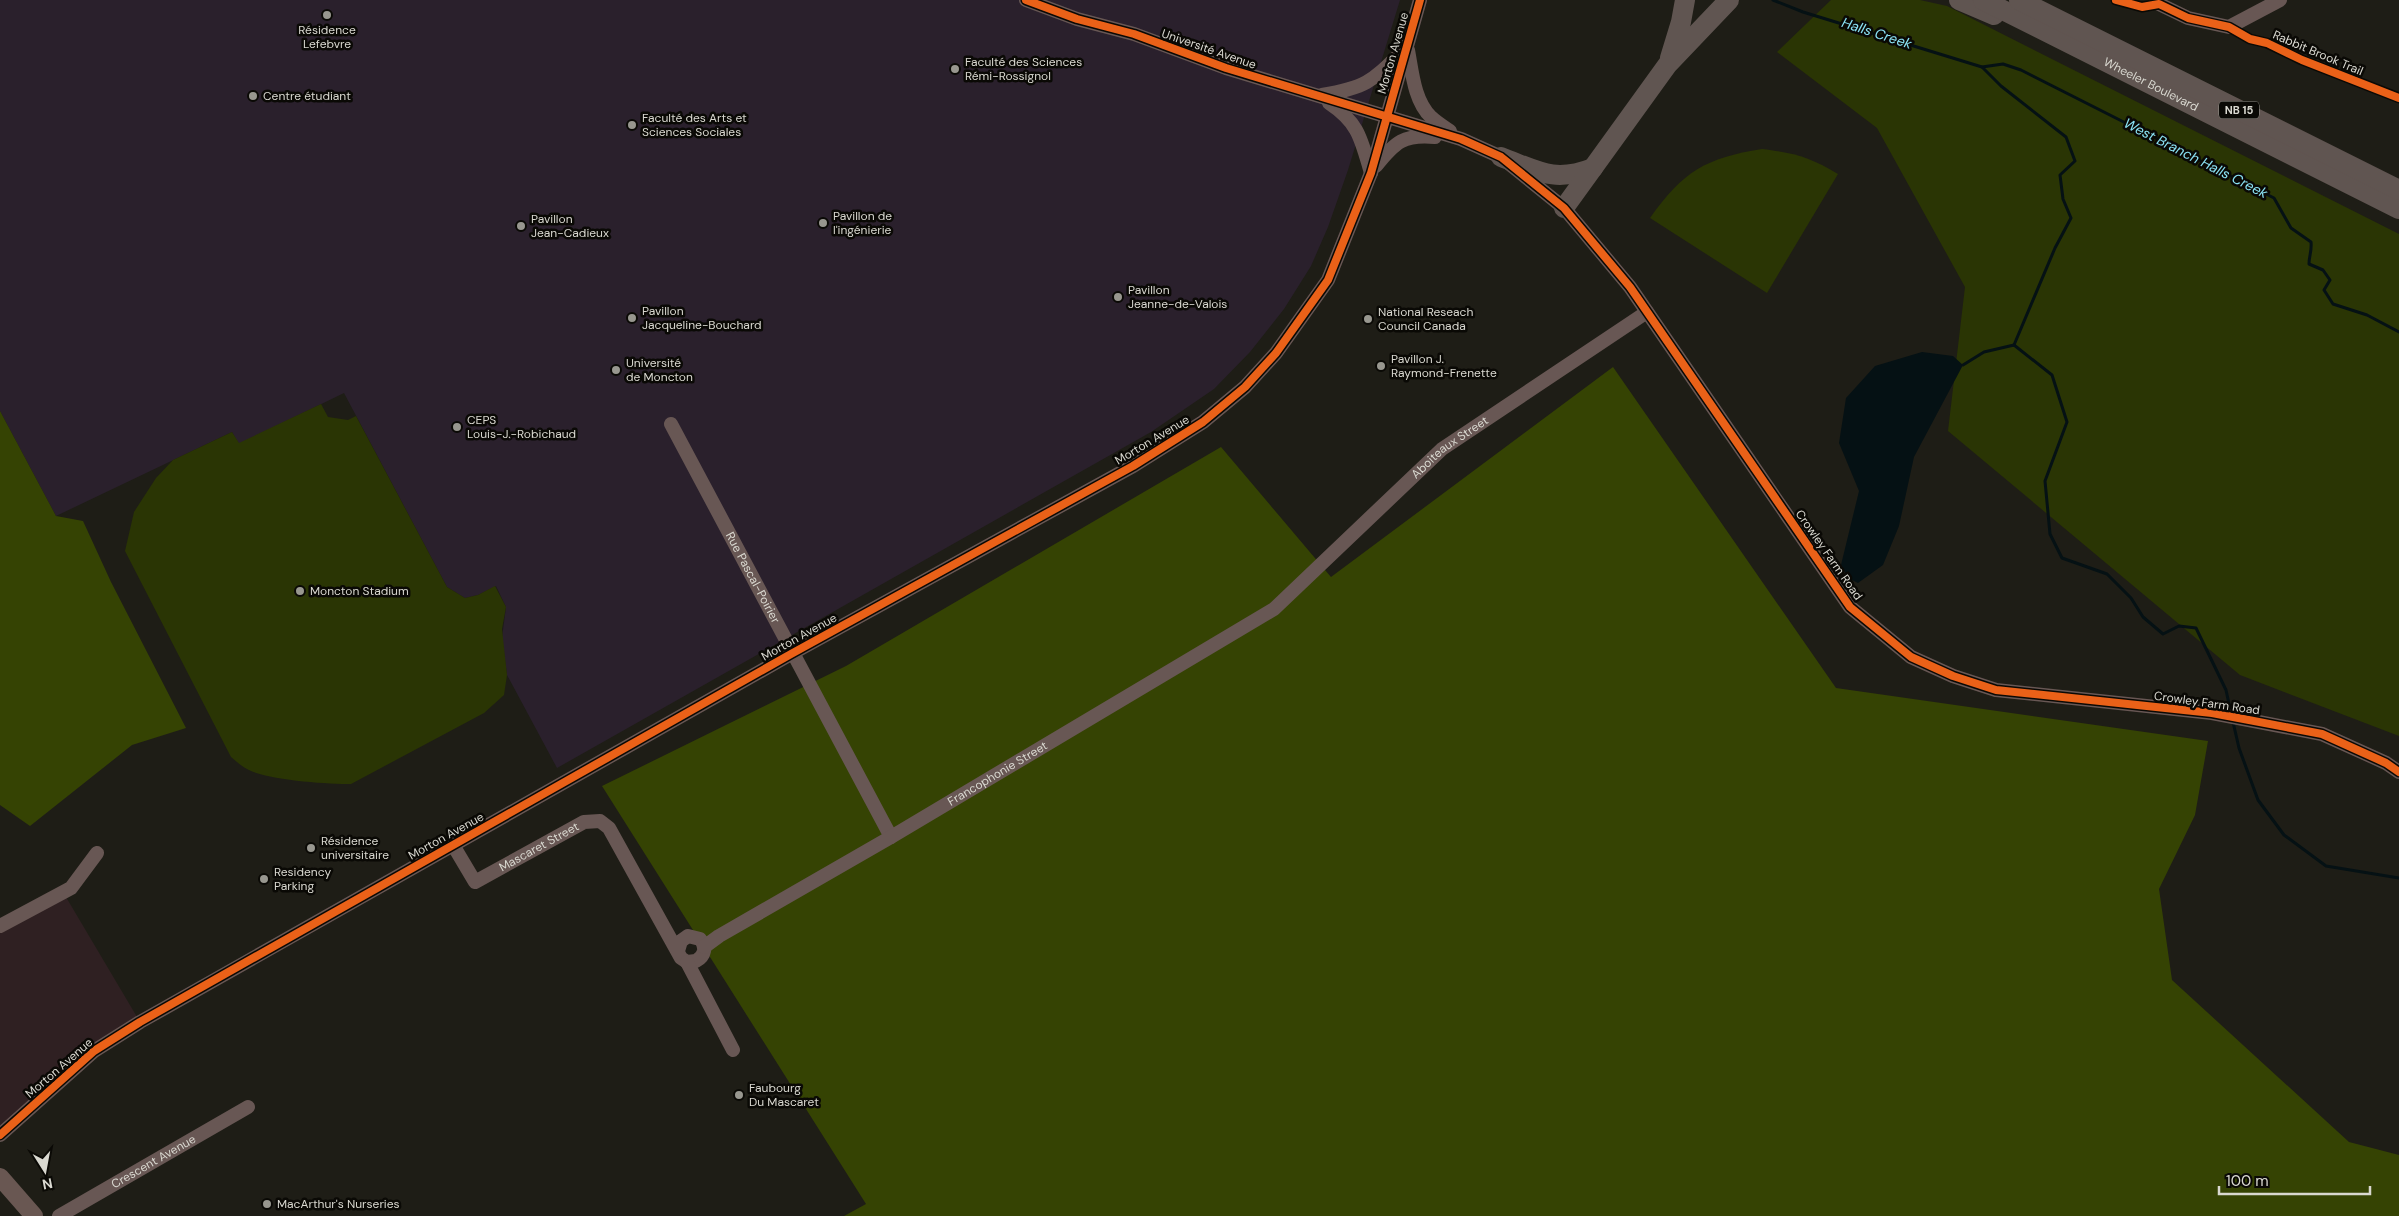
<svg xmlns="http://www.w3.org/2000/svg" width="2399" height="1216" font-family="'DM Sans',sans-serif">
	<rect width="100%" height="100%" fill="#1e1d16"/>
	<polygon fill="#2f2022" points="63,892 140,1022 0,1135 0,926"/>
	<polygon fill="#2a202c" points="0,0 1400,0 1348,170 1328,227 1311,266 1284,309 1250,352 1214,389 1151,432 557,768 507,675 502,638 506,607 496,586 478,595 465,598 447,587 344,393 239,444 232,432 56,516 0,411"/>
	<g fill="#2a3504">
		<polygon points="1831,0 1920,0 1947,6 2399,234 2399,736 2240,675 1948,431 1965,287 1877,128 1777,52"/>
		<path d="M1762,149C1794,153 1810,157 1838,174L1767,293L1650,218C1683,171 1706,158 1762,149Z"/>
		<path d="M321,404L328,417L348,420L356,416L447,587L465,598L478,595L495,586L506,607L502,629L507,675L504,695L484,713L351,784C327,784 266,780 247,769C241,766 236,761 231,757L125,551L134,512L156,478L173,460L232,432L239,443Z"/>
	</g>
	<g fill="#354303">
		<polygon points="1613,367 1836,688 2208,741 2195,815 2159,889 2172,980 2349,1142 2399,1155 2399,1216 844,1216 866,1204 602,786 846,666 1221,447 1331,577"/>
		<polygon points="0,411 56,516 83,521 111,582 186,728 132,745 30,826 0,805"/>
	</g>
	<polygon fill="#051114" points="1922,352 1953,356 1963,365 1914,457 1899,526 1883,565 1858,583 1848,578 1841,565 1859,491 1839,443 1846,398 1875,366"/>
	<g fill="none" stroke-linecap="round" stroke-linejoin="round">
		<g stroke="#051114" stroke-width="3">
			<path d="M1773,0L1803,12L1982,67L2003,64L2021,70L2274,198L2291,228L2311,242C2312,251 2309,256 2309,264L2323,270L2330,280L2324,290L2333,304L2367,315L2399,332"/>
			<polyline points="1982,67 2001,86 2066,137 2075,161 2060,175 2063,199 2071,218 2055,248 2014,345"/>
			<polyline points="2014,345 2052,375 2067,422 2045,481 2050,534 2062,558 2107,574 2131,598 2143,617 2163,634 2179,626 2196,628 2226,690 2231,713"/>
			<polyline points="1963,365 1984,352 2014,345"/>
			<polyline points="2233,722 2239,748 2258,800 2284,835 2326,866 2399,878"/>
		</g>
		<g stroke="#685754" stroke-width="14">
			<polyline points="1026,0 1077,19 1134,34 1226,68 1461,139 1501,157 1564,208 1630,287 1850,607 1911,657 1953,676 1996,690 2212,713 2322,734 2386,763 2399,772"/>
			<polyline points="2156,0 2159,4 2188,18 2229,27 2280,0"/>
			<path d="M1408,50C1412,71 1414,101 1431,117C1436,122 1444,127 1450,131"/>
			<path d="M1322,95C1368,87 1372,81 1405,49"/>
			<path d="M1329,103C1359,123 1361,139 1371,173"/>
			<path d="M1376,166C1395,142 1404,134 1435,137"/>
			<path id="s1" d="M671,424L891,837"/>
			<path id="s2" d="M453,845L475,882L584,822L600,821L609,828L681,958L687,962L696,961C705,956 707,947 700,939L688,936L681,941L678,951"/>
			<polyline points="0,926 71,888 97,853"/>
			<path id="s3" d="M704,947L719,936L891,837L1274,609L1442,449L1647,312"/>
			<polyline points="687,962 733,1050"/>
			<polyline points="0,1135 94,1051 140,1022 791,654 1133,466 1203,422 1245,387 1276,353 1328,280 1371,173 1420,0"/>
			<path id="s4" d="M59,1216L248,1107"/>
		</g>
		<polyline stroke="#695752" stroke-width="18" points="0,1177 34,1216"/>
		<g stroke="#605551" stroke-width="20">
			<polyline points="1959,0 1994,15"/>
			<path id="s5" d="M1983,0L2399,209"/>
			<polyline points="2019,0 2399,190"/>
			<polyline points="1670,58 1681,22 1685,0"/>
			<path d="M1501,157C1538,171 1554,183 1593,168"/>
			<polyline points="1564,208 1668,64 1729,0"/>
		</g>
		<defs>
			<g id="cycleway">
				<polyline points="1026,0 1077,19 1134,34 1226,68 1461,139 1501,157 1564,208 1630,287 1850,607 1911,657 1953,676 1996,690 2212,713 2322,734 2386,763 2399,772"/>
				<polyline points="2116,0 2142,7 2159,4 2188,18 2229,27 2250,39 2267,43 2302,60 2399,98"/>
				<polyline points="0,1135 94,1051 140,1022 791,654 1133,466 1203,422 1245,387 1276,353 1328,280 1371,173 1420,0"/>
			</g>
		</defs>
		<use href="#cycleway" stroke="#0a0905" stroke-width="11"/>
		<use href="#cycleway" stroke="#ea6118" stroke-width="8"/>
	</g>
	<g fill="#98978f" stroke="#0a0905" stroke-width="2">
		<circle cx="327" cy="15" r="5"/>
		<circle cx="955" cy="69" r="5"/>
		<circle cx="253" cy="96" r="5"/>
		<circle cx="632" cy="125" r="5"/>
		<circle cx="823" cy="223" r="5"/>
		<circle cx="521" cy="226" r="5"/>
		<circle cx="1118" cy="297" r="5"/>
		<circle cx="632" cy="318" r="5"/>
		<circle cx="1368" cy="319" r="5"/>
		<circle cx="1381" cy="366" r="5"/>
		<circle cx="616" cy="370" r="5"/>
		<circle cx="457" cy="427" r="5"/>
		<circle cx="300" cy="591" r="5"/>
		<circle cx="311" cy="848" r="5"/>
		<circle cx="264" cy="879" r="5"/>
		<circle cx="739" cy="1095" r="5"/>
		<circle cx="267" cy="1204" r="5"/>
	</g>
	<g text-anchor="middle" dominant-baseline="central" stroke-width="5" stroke-linejoin="round" paint-order="stroke">
		<rect fill="#0a0905" stroke="#9b9a93" stroke-width="1" x="2219" y="101.5" width="40" height="17" rx="4"/>
		<g font-size="11" font-weight="bold" fill="#d9d8d0">
			<text x="2239" y="110">NB 15</text>
		</g>
		<g font-size="12" fill="#d9d8d0" stroke="#0a0905" text-anchor="start">
			<text x="327" y="30" text-anchor="middle">Résidence<tspan x="327" dy="14">Lefebvre</tspan></text>
			<text x="965" y="62">Faculté des Sciences<tspan x="965" dy="14">Rémi-Rossignol</tspan></text>
			<text x="263" y="96">Centre étudiant</text>
			<text x="642" y="118">Faculté des Arts et<tspan x="642" dy="14">Sciences Sociales</tspan></text>
			<text x="833" y="216">Pavillon de<tspan x="833" dy="14">l'ingénierie</tspan></text>
			<text x="531" y="219">Pavillon<tspan x="531" dy="14">Jean-Cadieux</tspan></text>
			<text x="1128" y="290">Pavillon<tspan x="1128" dy="14">Jeanne-de-Valois</tspan></text>
			<text x="642" y="311">Pavillon<tspan x="642" dy="14">Jacqueline-Bouchard</tspan></text>
			<text x="1378" y="312">National Reseach<tspan x="1378" dy="14">Council Canada</tspan></text>
			<text x="1391" y="359">Pavillon J.<tspan x="1391" dy="14">Raymond-Frenette</tspan></text>
			<text x="626" y="363">Université<tspan x="626" dy="14">de Moncton</tspan></text>
			<text x="467" y="420">CEPS<tspan x="467" dy="14">Louis-J.-Robichaud</tspan></text>
			<text x="310" y="591">Moncton Stadium</text>
			<text x="321" y="841">Résidence<tspan x="321" dy="14">universitaire</tspan></text>
			<text x="274" y="872">Residency<tspan x="274" dy="14">Parking</tspan></text>
			<text x="749" y="1088">Faubourg<tspan x="749" dy="14">Du Mascaret</tspan></text>
			<text x="277" y="1204">MacArthur's Nurseries</text>
		</g>
		<g font-size="12" fill="#d9d8d0" stroke="#0a0905">
			<text transform="translate(1209 49) rotate(19)">Université Avenue</text>
			<text transform="translate(1393 53) rotate(-74)">Morton Avenue</text>
			<text transform="translate(2318 53) rotate(23)">Rabbit Brook Trail</text>
			<text stroke="none"><textPath href="#s5" startOffset="188">Wheeler Boulevard</textPath></text>
			<text transform="translate(1152 440) rotate(-31)">Morton Avenue</text>
			<text stroke="none"><textPath href="#s3" startOffset="902">Aboiteaux Street</textPath></text>
			<text transform="translate(1829 555) rotate(55)">Crowley Farm Road</text>
			<text stroke="none"><textPath href="#s1" startOffset="174">Rue Pascal-Poirier</textPath></text>
			<text transform="translate(799 637) rotate(-29)">Morton Avenue</text>
			<text transform="translate(2207 703) rotate(8)">Crowley Farm Road</text>
			<text stroke="none"><textPath href="#s3" startOffset="341">Francophonie Street</textPath></text>
			<text transform="translate(446 836) rotate(-29)">Morton Avenue</text>
			<text stroke="none"><textPath href="#s2" startOffset="116">Mascaret Street</textPath></text>
			<text transform="translate(59 1068) rotate(-41)">Morton Avenue</text>
			<text stroke="none"><textPath href="#s4" startOffset="109">Crescent Avenue</textPath></text>
		</g>
		<g font-size="14" font-style="italic" fill="#8be3f5" stroke="#0a0905">
			<text transform="translate(1877 33) rotate(18)">Halls Creek</text>
			<text transform="translate(2196 158) rotate(27)">West Branch Halls Creek</text>
		</g>
	</g>
	<g transform="translate(45 1171) rotate(169)" stroke="#0a0905" stroke-width="4" paint-order="stroke">
	<path d="M0-4L9 19L0 12L-9 19Z" fill="#d9d8d0"/>
	<text y="-8" font-size="14" font-weight="bold" text-anchor="middle" fill="#d9d8d0">N</text>
	</g>
	<path d="M2219 1186v8h151v-8" fill="none" stroke="#d9d8d0" stroke-width="2.5"/>
	<text x="2226" y="1186" font-size="15" fill="#d9d8d0" stroke="#0a0905" stroke-width="4" paint-order="stroke">100 m</text>
</svg>
